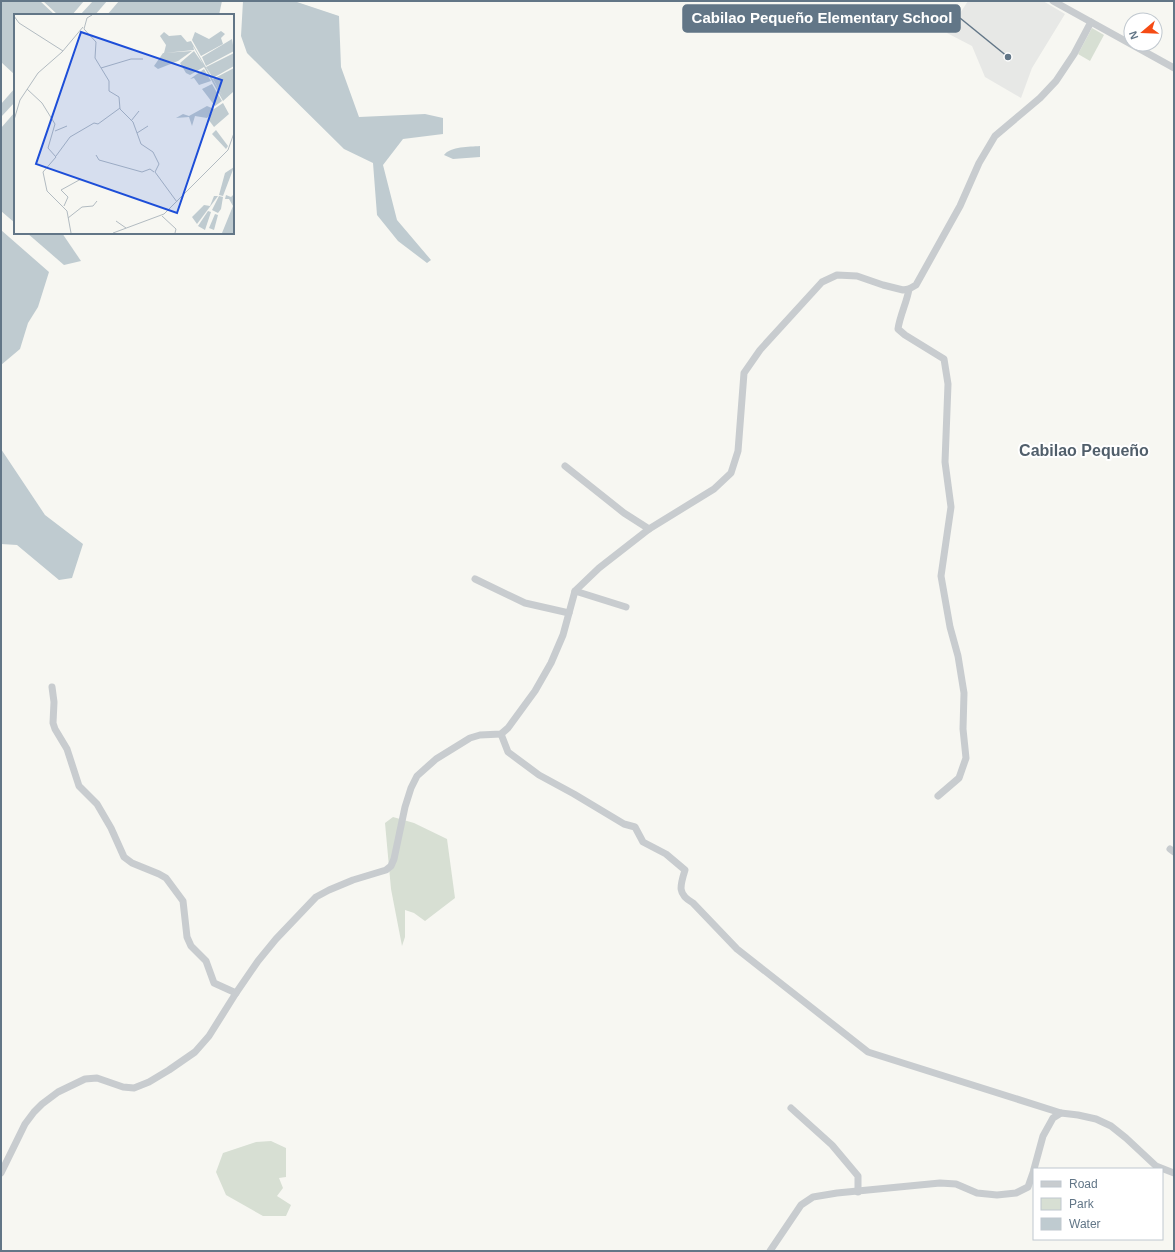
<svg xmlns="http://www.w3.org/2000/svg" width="1175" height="1252" font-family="Helvetica,sans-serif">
	<rect width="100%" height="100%" fill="#f7f7f2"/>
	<polygon fill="#e7e8e6" points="968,1 1043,1 1065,14 1032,68 1021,98 985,77 972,46 947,33"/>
	<g fill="#d7dfd3">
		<polygon points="1092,28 1104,35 1090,61 1078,54"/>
		<polygon points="393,817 414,823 447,839 455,898 425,921 414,913 405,910 405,937 402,946 391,889 385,823"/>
		<polygon points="271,1141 286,1148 286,1177 279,1178 283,1188 277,1196 291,1205 286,1216 263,1216 226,1195 216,1172 223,1153 256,1142"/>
	</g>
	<g fill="#bfcbd0">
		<polygon points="1,1 40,1 55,15 15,15 15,73 14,74 1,62"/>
		<polygon points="43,1 84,1 72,15 64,13 62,15 58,15"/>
		<polygon points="93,1 107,1 95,15 80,15"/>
		<polygon points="119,1 222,1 219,15 107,15"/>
		<polygon points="243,1 294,1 339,16 341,67 359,117 425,114 443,118 443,134 403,139 383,165 397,220 431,260 427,263 398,241 377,215 373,163 344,149 247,53 241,36"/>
		<polygon points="15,88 15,102 1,117 1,104"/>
		<polygon points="15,112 15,223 1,211 1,128"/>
		<path d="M480,146V157L453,159L444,155C451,146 469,147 480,146Z"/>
		<polygon points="1,230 49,272 38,307 28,323 20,349 1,365"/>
		<polygon points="27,233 62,233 81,261 64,265"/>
		<polygon points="1,449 45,515 83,544 72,578 59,580 17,545 1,544"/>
	</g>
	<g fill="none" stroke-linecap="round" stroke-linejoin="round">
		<g stroke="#c8cccf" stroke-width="7">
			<polyline points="1053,1 1174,68"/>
			<path d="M909,289C907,302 900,315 898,329L905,335L944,359L948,384L945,462L951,507L941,576L950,627L958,656L964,693L963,729L966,758L959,778L938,796"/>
			<polyline points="565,466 624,513 649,529"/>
			<polyline points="475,579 525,603 569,613"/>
			<polyline points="575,591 626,607"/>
			<polyline points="52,687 54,702 53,723 55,729 67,749 79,786 97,804 111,828 124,857 132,863 159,874 166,878 183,901 187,937 191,946 206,961 214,983 236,993"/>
			<path d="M501,734L508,752L539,775L574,794L624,824L635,827L643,842L666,854L685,870C680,886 677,894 693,903L737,949L868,1052L1061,1113"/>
			<polyline points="1170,849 1174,852"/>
			<polyline points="791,1108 832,1145 858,1176 858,1192"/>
			<polyline points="1034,1169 1043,1136 1053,1118 1061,1113 1078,1115 1096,1119 1111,1126 1126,1138 1156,1166 1174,1173"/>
			<polyline points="1,1173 25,1124 34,1112 42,1104 58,1092 85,1079 97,1078 123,1087 134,1088 149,1082 169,1070 195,1052 209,1036 236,993 258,961 276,939 316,897 329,890 353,880 386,870 391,866 394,859 405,807 411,788 417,776 436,759 470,738 480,735 501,734 508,728 535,691 551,663 563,635 575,591 599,568 649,529 714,489 731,473 738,451 744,373 760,350 822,282 837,275 857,276 883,285 903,290 909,289 916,285 960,206 979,163 995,136 1040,98 1056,81 1074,54 1091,22"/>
			<polyline points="770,1251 801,1205 813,1197 837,1193 940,1183 956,1184 977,1193 997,1195 1016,1193 1028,1187 1034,1170"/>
		</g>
	</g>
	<g text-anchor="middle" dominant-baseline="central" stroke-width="4" stroke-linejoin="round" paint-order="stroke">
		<g font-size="16" font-weight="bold" fill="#515f6b" stroke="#fff">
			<text x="1084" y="450">Cabilao Pequeño</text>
		</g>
	</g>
	<g transform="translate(14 14)">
		<rect width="220" height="220" fill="#f7f7f2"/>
		<path d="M207,17L211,20L207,24L209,30L187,42L178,26L181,18L195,25ZM150,18L155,22L167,21L173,28L177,27L210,85L199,65L220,54L219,78L209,87L190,53L176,61L172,59L166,49L180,37L189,50L179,32L180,36L150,39L152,31L146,22ZM218,25L220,37L192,52L188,43ZM178,37L164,47L144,55L140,52L149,39ZM220,39V52L199,64L192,53ZM190,55L197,67L185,71L180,64L176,65ZM198,70L208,87L201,92L188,75ZM209,89L215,100L200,113L194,105L199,97L193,104L181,102L178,112L175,103L162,104L169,100L175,102L193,92L200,95ZM202,116L214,132L212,135L198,120ZM220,153L209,182L205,181L211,159ZM220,180V219H208L219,192L215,185H211L212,181L217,183ZM200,182H204L183,210L178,203L190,191L196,192ZM205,182L209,183L207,195L204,199L198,196ZM194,197L197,198L191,216L184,212ZM201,200L204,201L200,216L195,214Z" fill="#bfcbd0"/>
		<path fill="none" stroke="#b2bbc1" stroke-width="1" d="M78,1L73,4L70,15L82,28L81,44L95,67V77L105,83L106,95L119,108L127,130L139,138L145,150L141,158L163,188M0,2L5,9L49,37M87,54L117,45H129M13,75L28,89L41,110L34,134L42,143L29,158L33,177L53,197L57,219M0,106L6,86L24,59L48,38L69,13M117,107L125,97M41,117L53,112M123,119L134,112M82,141L85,146L128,158L136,155L140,158M42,142L56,123L80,109L84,110L106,94M50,192L54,183L47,176L67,165M148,202L162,215L161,219M54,204L68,193L79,192L83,187M102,207L112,214M99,219L150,200L214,136L220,119"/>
		<path fill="#1d4ed8" fill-opacity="0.15" stroke="#1d4ed8" stroke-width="2" d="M67,18L208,66L163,199L22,150Z"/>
		<rect width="220" height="220" fill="none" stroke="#627687" stroke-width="2"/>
	</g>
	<path fill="none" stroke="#627687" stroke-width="1.5" d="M1008 57L960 18"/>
	<circle fill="#627687" stroke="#fff" stroke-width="1.5" cx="1008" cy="57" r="4"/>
	<rect fill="#627687" stroke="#627687" stroke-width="1.5" x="683" y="5" width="277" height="27" rx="4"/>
	<g font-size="15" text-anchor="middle" font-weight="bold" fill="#fff">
		<text x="822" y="23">Cabilao Pequeño Elementary School</text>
	</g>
	<rect width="1175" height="1252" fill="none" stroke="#627687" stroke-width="4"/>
	<rect x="1033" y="1168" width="130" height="72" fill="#ffffff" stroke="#c0c8cf"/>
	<rect x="1041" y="1181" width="20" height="6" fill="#c8cccf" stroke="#c0c8cf"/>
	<text x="1069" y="1188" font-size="12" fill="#627687">Road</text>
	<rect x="1041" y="1198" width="20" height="12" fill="#d7dfd3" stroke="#c0c8cf"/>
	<text x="1069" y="1208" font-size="12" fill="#627687">Park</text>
	<rect x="1041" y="1218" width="20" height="12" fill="#bfcbd0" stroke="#c0c8cf"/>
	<text x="1069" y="1228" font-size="12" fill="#627687">Water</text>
	<g transform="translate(1143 32) rotate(251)"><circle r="19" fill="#ffffff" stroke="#c0c8cf"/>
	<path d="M0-3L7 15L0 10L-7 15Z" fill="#f54b14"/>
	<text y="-6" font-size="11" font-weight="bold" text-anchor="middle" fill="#627687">N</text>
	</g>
</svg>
